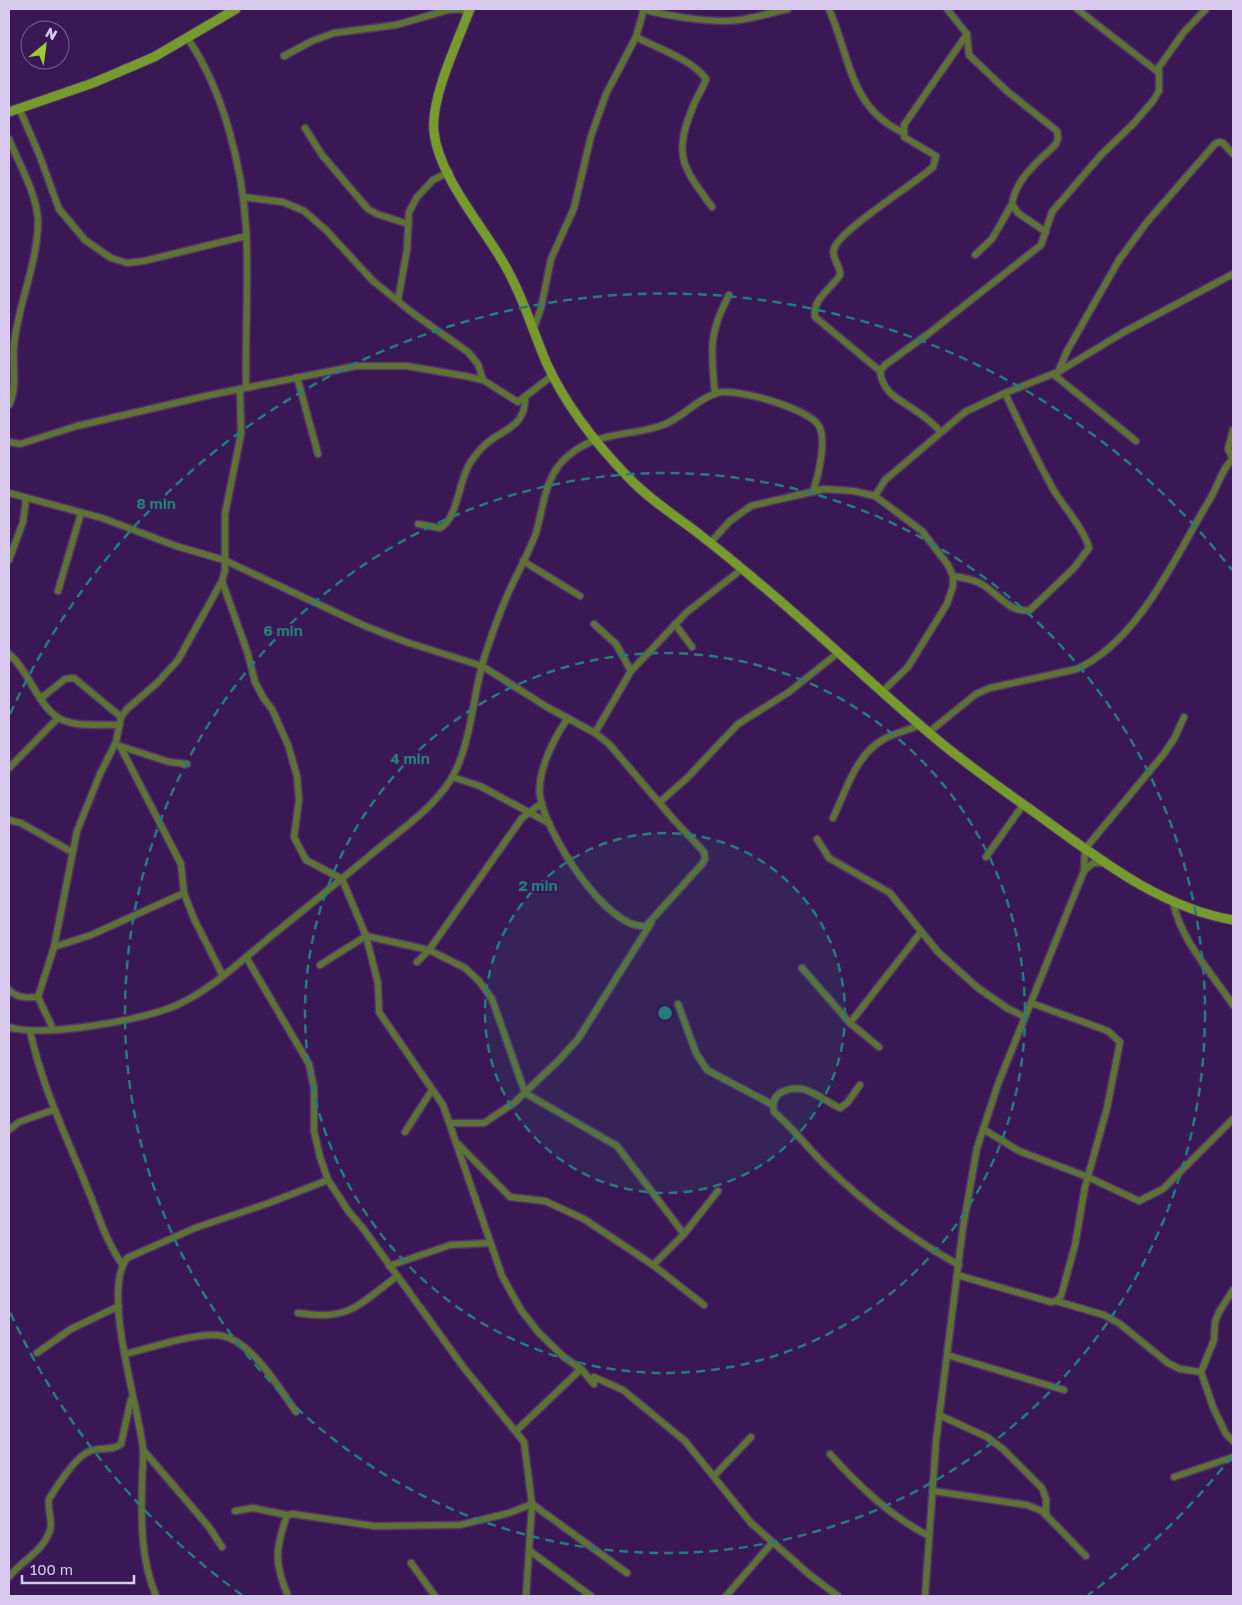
<svg xmlns="http://www.w3.org/2000/svg" width="1242" height="1605" font-family="'Golos Text',sans-serif">
	<rect width="100%" height="100%" fill="#3a1855"/>
	<g fill="none" stroke-linecap="round" stroke-linejoin="round">
		<defs>
			<g id="minor">
				<path d="M642,9C667,16 701,21 727,21C748,21 768,13 788,9"/>
				<path d="M829,9C850,56 849,107 902,132"/>
				<path d="M947,9L967,34L969,55L1008,92L1057,131L1058,138L1056,144C1038,162 1016,178 1012,204L1018,213L1046,232"/>
				<polyline points="1077,9 1158,72"/>
				<path d="M636,37C657,48 693,60 706,79C703,88 698,95 694,104C673,155 681,165 712,207"/>
				<path d="M188,39C223,90 242,165 246,227C249,280 245,334 246,387"/>
				<polyline points="284,56 312,41 334,33 396,25 448,10 460,9 469,13"/>
				<polyline points="19,108 39,154 59,209 85,240 111,258 127,263 144,261 246,236"/>
				<polyline points="305,128 322,155 368,209 377,214 408,224"/>
				<path d="M9,139C19,164 37,194 38,221C38,263 18,304 14,345C12,364 18,388 9,405"/>
				<polyline points="243,197 283,202 304,211 326,230 373,281 414,314 468,352 478,364 483,380"/>
				<polyline points="975,255 992,239 1012,204"/>
				<polyline points="398,300 407,250 409,212 417,197 433,180 449,172"/>
				<polyline points="534,328 541,308 551,259 574,208 591,136 606,94 636,37 644,9"/>
				<path d="M880,371L815,317C812,299 831,289 840,275C841,266 831,258 834,249C838,231 916,183 933,167L936,156L904,137V125L967,34"/>
				<polyline points="1058,372 1067,351 1119,260 1147,222 1215,144 1219,142 1223,143 1233,154"/>
				<polyline points="1053,374 1136,441"/>
				<polyline points="297,377 318,454"/>
				<path d="M715,394C711,351 708,334 729,295"/>
				<polyline points="1233,430 1228,449 1233,459"/>
				<path d="M941,432C933,424 926,417 916,411C899,399 883,394 880,371L885,365L928,334L1041,245L1052,212L1101,155L1134,123L1153,101L1159,91V67L1184,32L1206,9"/>
				<polyline points="9,442 20,444 77,426 210,395 356,366 407,366 465,376 483,380 518,402 553,375"/>
				<path d="M9,493L102,518L176,546L224,560L365,626L406,642L482,666L547,707L595,733L609,744L674,820L704,852L705,859L702,864L646,926C607,931 545,832 540,796C537,771 554,738 568,718"/>
				<polyline points="875,496 885,480 965,412 1005,393 1058,372 1124,332 1233,274"/>
				<path d="M418,524L440,528C459,518 458,478 472,460C477,453 484,445 491,440C508,428 525,424 525,399"/>
				<polyline points="710,543 730,521 751,506 824,489 854,491 875,496 922,531 948,565 953,576 953,586 947,604 908,667 883,691"/>
				<polyline points="9,560 23,522 26,499"/>
				<polyline points="523,561 580,596"/>
				<path d="M953,576C963,578 974,579 983,585C998,594 1011,614 1030,610L1074,568L1089,548C1084,529 1064,507 1053,489C1036,458 1020,425 1005,393"/>
				<polyline points="222,581 248,654 255,682 264,699 272,709 288,745 297,776 299,800 294,837 306,860 342,879 366,936 378,983 379,1012 443,1105 502,1276 521,1310 539,1333 564,1357 581,1369 594,1384 594,1377 623,1390 685,1441 751,1523 810,1575 838,1596"/>
				<polyline points="58,591 81,513"/>
				<polyline points="594,624 616,644 631,671 595,733"/>
				<polyline points="675,624 692,647"/>
				<path d="M9,654C30,671 39,712 65,721C81,727 103,724 120,725"/>
				<polyline points="631,671 687,612 742,569"/>
				<polyline points="40,699 65,679 74,678 121,717"/>
				<path d="M928,733L976,694L990,688L1077,669C1140,640 1176,555 1210,499C1218,486 1222,468 1233,459"/>
				<polyline points="120,746 169,762 187,764"/>
				<polyline points="121,748 181,864 184,893 194,919 223,976"/>
				<polyline points="9,768 58,718"/>
				<polyline points="452,777 480,786 549,823"/>
				<polyline points="660,802 687,778 738,724 789,692 839,652"/>
				<path d="M833,818C846,791 855,755 884,739C895,733 908,730 921,725"/>
				<polyline points="9,820 21,823 72,852"/>
				<polyline points="817,839 829,858 890,893 938,952 978,988 1007,1008 1025,1017"/>
				<polyline points="986,857 1023,805"/>
				<polyline points="1084,871 1093,863 1104,863"/>
				<path d="M1173,902C1181,941 1211,972 1233,1005"/>
				<polyline points="54,947 91,935 184,893"/>
				<polyline points="246,957 309,1064 314,1088 314,1131 320,1157 328,1180 349,1212 362,1227 464,1368 524,1442 532,1504 526,1596"/>
				<polyline points="417,962 429,950 522,818 542,803"/>
				<polyline points="320,965 366,936 429,950 465,968 479,981 492,999 525,1093 617,1146 684,1234"/>
				<polyline points="802,968 850,1023 921,932"/>
				<path d="M9,990C17,998 27,998 38,997"/>
				<polyline points="678,1004 696,1053 707,1070 773,1105"/>
				<polyline points="850,1023 879,1047"/>
				<path d="M9,1027C41,1038 145,1020 177,1005C214,988 244,958 275,933C310,905 345,876 379,848C406,826 441,802 456,770C473,733 473,690 486,652C493,631 501,609 510,589C519,570 529,552 536,533C544,506 544,476 568,456C597,431 626,437 660,426C681,420 696,399 717,393C735,387 810,409 819,426C827,440 818,477 813,492"/>
				<polyline points="53,1029 38,997 54,947 77,831 100,774 116,742 121,717 127,709 157,683 178,660 222,581 225,570 225,514 241,434 240,389"/>
				<path d="M30,1031C43,1089 64,1131 86,1185C98,1213 105,1240 122,1264"/>
				<path d="M860,1085L847,1103L840,1108C820,1099 805,1081 782,1092C774,1096 772,1103 774,1112C793,1128 807,1147 824,1164C864,1203 910,1238 959,1265"/>
				<polyline points="451,1123 484,1123 514,1103 559,1060 578,1039 651,923"/>
				<polyline points="983,1129 1019,1151 1088,1177 1139,1201 1163,1189 1233,1119"/>
				<polyline points="9,1130 19,1122 53,1110"/>
				<polyline points="405,1132 432,1090"/>
				<polyline points="458,1144 510,1197 545,1201 584,1219 653,1265 704,1305"/>
				<polyline points="653,1265 684,1234 718,1191"/>
				<polyline points="389,1266 450,1245 490,1243"/>
				<polyline points="957,1275 1051,1302 1056,1301 1061,1296 1075,1245 1085,1187 1107,1108 1120,1042 1108,1031 1031,1003"/>
				<polyline points="1056,1301 1104,1315 1120,1324 1168,1363 1180,1369 1201,1372 1213,1407 1226,1434 1233,1441"/>
				<path d="M298,1313C349,1321 357,1306 396,1277"/>
				<polyline points="37,1353 71,1329 119,1306"/>
				<path d="M125,1354C151,1348 198,1331 223,1336C252,1342 280,1389 296,1412"/>
				<polyline points="947,1355 1064,1390"/>
				<polyline points="1201,1372 1214,1340 1215,1322 1219,1312 1233,1290"/>
				<polyline points="939,1415 987,1437 1003,1449 1042,1488 1046,1499 1046,1515"/>
				<polyline points="516,1431 581,1369"/>
				<polyline points="144,1451 209,1527 222,1547"/>
				<path d="M830,1454C859,1486 890,1516 929,1536"/>
				<polyline points="714,1476 751,1437"/>
				<polyline points="1174,1477 1233,1457"/>
				<polyline points="933,1491 1027,1505 1042,1511 1086,1556"/>
				<polyline points="235,1511 253,1508 287,1515"/>
				<polyline points="530,1551 591,1596"/>
				<polyline points="411,1563 435,1596"/>
				<path d="M9,1577C21,1561 44,1551 50,1530C53,1519 47,1510 49,1499C57,1486 76,1456 90,1451C100,1447 113,1451 121,1444L131,1399"/>
				<path d="M156,1596C141,1561 141,1521 142,1483C142,1472 144,1460 143,1449C139,1406 101,1293 127,1258L195,1228L269,1203L328,1180"/>
				<path d="M288,1596C274,1562 275,1550 287,1515L293,1514L374,1526L460,1525L509,1513L532,1504L627,1573"/>
				<polyline points="726,1596 772,1543"/>
				<polyline points="925,1596 936,1442 963,1227 977,1148 998,1084 1084,871 1085,849 1163,755 1174,739 1184,717"/>
			</g>
			<g id="secondary">
				<path d="M470,9C458,41 430,99 434,132C439,176 481,224 503,262C522,294 532,329 546,362C565,404 597,445 629,478C648,498 671,513 694,530C716,547 738,565 759,583C817,631 871,684 928,732C967,766 1011,795 1052,825C1107,865 1164,908 1233,920"/>
				<polyline points="9,112 93,83 154,57 236,9"/>
			</g>
		</defs>
		<use href="#minor" stroke="#54346d" stroke-width="9"/>
		<use href="#secondary" stroke="#54346d" stroke-width="11"/>
		<use href="#minor" stroke="#5c7333" stroke-width="6"/>
		<use href="#secondary" stroke="#769a2c" stroke-width="9"/>
	</g>
	<circle cx="665" cy="1013" r="180" fill="#237e7b" fill-opacity=".12"/>
	<g fill="none" stroke="#237e7b" stroke-width="2.5" stroke-dasharray="9 6">
		<circle cx="665" cy="1013" r="180"/>
		<circle cx="665" cy="1013" r="360"/>
		<circle cx="665" cy="1013" r="540"/>
		<path d="M1232 1456A720 720 0 0 1 1088 1595M242 1595A720 720 0 0 1 10 1312M10 714A720 720 0 0 1 1232 570"/>
	</g>
	<circle cx="665" cy="1013" r="8" fill="#237e7b" stroke="#3a1855" stroke-width="2.5"/>
	<g font-size="15" text-anchor="middle" font-weight="bold" fill="#237e7b" stroke="#3a1855" stroke-width="4" stroke-linejoin="round" paint-order="stroke">
		<text x="156" y="509">8 min</text>
		<text x="283" y="636">6 min</text>
		<text x="410" y="764">4 min</text>
		<text x="538" y="891">2 min</text>
	</g>
	<rect width="1242" height="1605" fill="none" stroke="#dac9ee" stroke-width="20"/>
	<g transform="translate(45 45) rotate(29)"><circle r="24" fill="#3a1855" stroke="#7a5f92"/>
	<path d="M0-4L9 19L0 12L-9 19Z" fill="#9acb34"/>
	<text y="-8" font-size="14" font-weight="bold" text-anchor="middle" fill="#dac9ee">N</text>
	</g>
	<path d="M22 1575v8h112v-8" fill="none" stroke="#dac9ee" stroke-width="2.5"/>
	<text x="30" y="1575" font-size="15" fill="#dac9ee" stroke="#3a1855" stroke-width="4" paint-order="stroke">100 m</text>
</svg>
